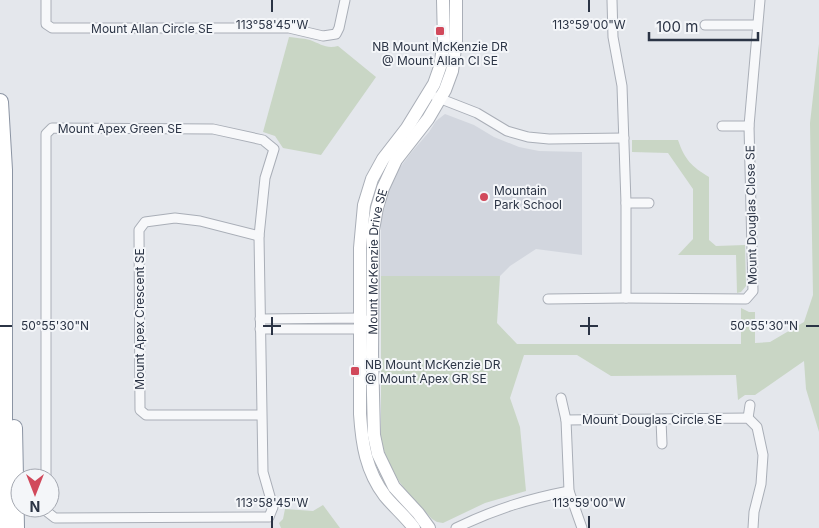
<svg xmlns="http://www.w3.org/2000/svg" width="819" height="528" font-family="Inter,sans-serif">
	<rect width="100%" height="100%" fill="#e4e7ec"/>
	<polygon fill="#d2d6de" points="445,114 474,125 494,137 519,147 539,151 582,152 582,255 536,249 510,266 500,276 381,276 381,222 390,187 399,169 410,154 429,132 436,121"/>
	<g fill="#c9d6c5">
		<path d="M289,37C295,38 303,38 310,40C321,44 326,49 338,46L376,77L321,155L283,148L275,136L263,132Z"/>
		<path d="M819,44V432L806,389L804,361L755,395H745L738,400L736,375L611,376L577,355H524L510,398L520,427L526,491L485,503L443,523L437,522L432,519C408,493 390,477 381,440V276H500L497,323L517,344H741V308L749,312H755V343L770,342L804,322L813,295L810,123Z"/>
		<path d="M632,140H678C685,160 691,166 709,177V240L716,246L745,245L746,286L741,292L737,293L736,255H678L693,239V189L668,153L632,152Z"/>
		<polygon points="323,505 340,528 281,528 279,523 283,519 285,509 313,511"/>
	</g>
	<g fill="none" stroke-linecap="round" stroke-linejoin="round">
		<defs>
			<g id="street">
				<polyline points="46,0 46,24 52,28 289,28 323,36 336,34 339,28 345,0"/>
				<polyline points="612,0 613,37 622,86 626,203 626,298 746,299 753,291 749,126 760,0"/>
				<polyline points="705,25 757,25"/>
				<polyline points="436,97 477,113 507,131 528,137 549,139 624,138"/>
				<polyline points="722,126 749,126"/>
				<polyline points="626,203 649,203"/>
				<polyline points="259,236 200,221 175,218 145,222 139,230 140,410 146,415 261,415"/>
				<polyline points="548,299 626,298"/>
				<polyline points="260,319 360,318 365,320"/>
				<polyline points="260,329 360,329 364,327"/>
				<polyline points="561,398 566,420"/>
				<polyline points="748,418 750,405"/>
				<polyline points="661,420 662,444"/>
				<polyline points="46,478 46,134 52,128 213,129 263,140 274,149 265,178 259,236 263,472 273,507 269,517 55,518 46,511 46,508"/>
				<path d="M456,528C495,509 528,499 569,491"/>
				<polyline points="582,528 569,491 566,420 748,418 757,427 763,455 761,484 754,512 753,528"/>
			</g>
			<g id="secondary">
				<path d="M414,528C405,516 394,507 385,496C366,471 362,444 360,414V248L364,205L372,179L383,159L407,128L434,84L440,67L444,41L443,0"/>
				<path id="s1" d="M429,528L418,513L394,487L378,454L374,435L372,354L373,230L377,208L383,188L396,160L428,119L445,90L452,71L456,41V0"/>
			</g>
			<g id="highway">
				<polyline points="0,102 4,170 4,528"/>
				<polyline points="14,428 16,528"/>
			</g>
		</defs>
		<use href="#street" stroke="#a9aeb7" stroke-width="11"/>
		<use href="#secondary" stroke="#a9aeb7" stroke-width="14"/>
		<use href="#highway" stroke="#8b94a3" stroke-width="18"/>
		<use href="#street" stroke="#f7f8fa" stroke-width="9"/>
		<use href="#secondary" stroke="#fff" stroke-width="12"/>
		<use href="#highway" stroke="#fff" stroke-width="16"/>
	</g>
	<path fill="none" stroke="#2b3445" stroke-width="2" d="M272,0V12M589,0V12M272,317V335M589,317V335M0,326H12M263,326H281M580,326H598M806,326H819M272,516V528M589,516V528"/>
	<g fill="#d1495b" stroke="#f4f6f9" stroke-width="2">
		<rect x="435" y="26" width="10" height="10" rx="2.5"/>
		<circle cx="484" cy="197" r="5"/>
		<rect x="350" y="366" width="10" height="10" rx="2.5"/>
	</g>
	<g text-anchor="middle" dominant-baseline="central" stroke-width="4" stroke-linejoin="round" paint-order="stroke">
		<g font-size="12" fill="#2b3445" stroke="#f4f6f9">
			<text x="152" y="28">Mount Allan Circle SE</text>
			<text x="120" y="128">Mount Apex Green SE</text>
			<text transform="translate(751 215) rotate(-91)">Mount Douglas Close SE</text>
			<text stroke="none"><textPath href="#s1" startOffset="284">Mount McKenzie Drive SE</textPath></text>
			<text transform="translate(139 319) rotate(-90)">Mount Apex Crescent SE</text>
			<text x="652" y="419">Mount Douglas Circle SE</text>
		</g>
		<g font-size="12" fill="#2b3445" stroke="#f4f6f9" text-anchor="start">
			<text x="440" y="46" text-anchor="middle">NB Mount McKenzie DR<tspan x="440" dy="14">@ Mount Allan CI SE</tspan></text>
			<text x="494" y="190">Mountain<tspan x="494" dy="14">Park School</tspan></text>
			<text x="365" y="364">NB Mount McKenzie DR<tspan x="365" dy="14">@ Mount Apex GR SE</tspan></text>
		</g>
	</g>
	<g font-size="12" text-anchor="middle" fill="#2b3445" stroke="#f4f6f9" stroke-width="4" stroke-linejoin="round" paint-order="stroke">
		<text x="272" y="29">113°58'45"W</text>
		<text x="589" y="29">113°59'00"W</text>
		<text x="764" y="330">50°55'30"N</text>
		<text x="55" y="330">50°55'30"N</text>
		<text x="272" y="507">113°58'45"W</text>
		<text x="589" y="507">113°59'00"W</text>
	</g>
	<g transform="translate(35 493) rotate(180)"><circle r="24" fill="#f4f6f9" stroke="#a4a8b1"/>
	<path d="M0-4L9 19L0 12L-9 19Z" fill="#d1495b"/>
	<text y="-8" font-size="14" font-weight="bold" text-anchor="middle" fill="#2b3445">N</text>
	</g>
	<path d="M649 32v8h109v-8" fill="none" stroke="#2b3445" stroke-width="2.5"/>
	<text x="656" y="32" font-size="15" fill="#2b3445" stroke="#f4f6f9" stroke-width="4" paint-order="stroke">100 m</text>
</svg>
